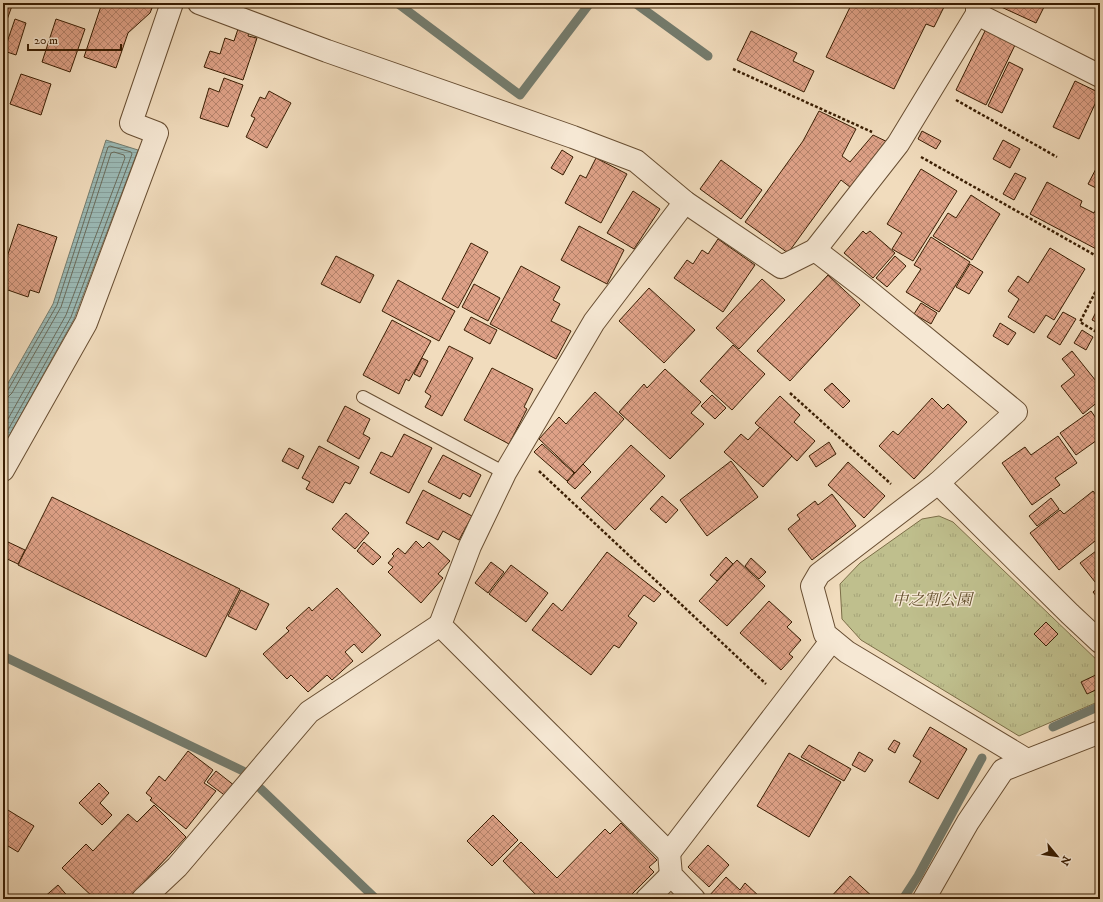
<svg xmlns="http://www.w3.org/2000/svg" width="1103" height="902" font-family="'IM FELL DW Pica','Noto Serif JP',serif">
	<defs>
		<pattern id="grass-tufts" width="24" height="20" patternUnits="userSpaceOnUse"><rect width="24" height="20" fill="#bfbf8d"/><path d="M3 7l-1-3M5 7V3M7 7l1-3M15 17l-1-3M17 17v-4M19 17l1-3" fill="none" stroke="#a5a478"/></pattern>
		<pattern id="water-rules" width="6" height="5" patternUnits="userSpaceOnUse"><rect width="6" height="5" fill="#9bbab6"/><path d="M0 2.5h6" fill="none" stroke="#869f9b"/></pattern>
		<pattern id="building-cross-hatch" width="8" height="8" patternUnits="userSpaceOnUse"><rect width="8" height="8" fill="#dea187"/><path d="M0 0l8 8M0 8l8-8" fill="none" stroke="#b5836c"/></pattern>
	</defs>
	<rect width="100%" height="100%" fill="#f1dcbd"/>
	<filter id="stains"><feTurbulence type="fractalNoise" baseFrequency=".005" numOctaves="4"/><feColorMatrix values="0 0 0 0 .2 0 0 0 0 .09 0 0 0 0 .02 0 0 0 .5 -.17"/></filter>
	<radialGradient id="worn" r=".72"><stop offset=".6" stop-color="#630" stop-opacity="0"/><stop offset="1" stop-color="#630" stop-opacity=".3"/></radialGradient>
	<polygon fill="url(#grass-tufts)" stroke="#7c6e48" points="939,516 953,522 1100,663 1100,701 1019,736 861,640 842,619 840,584 860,563 922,519"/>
	<polygon fill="url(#water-rules)" stroke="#747c6e" points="106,140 138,150 74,319 3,447 3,392 53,304"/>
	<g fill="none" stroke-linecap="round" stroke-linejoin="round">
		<g stroke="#6a6c5c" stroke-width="1">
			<polyline points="3,393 8,390 57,305 108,147 110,146 131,152 132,154 71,317 3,439"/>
			<polyline points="3,398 8,397 12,393 61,307 111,153 114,152 124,155 125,158 66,315 3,428"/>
		</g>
		<g stroke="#747c6e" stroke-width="9">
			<polyline points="397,3 520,95 590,3"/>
			<polyline points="635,3 708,56"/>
			<polyline points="3,656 243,771"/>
			<polyline points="1053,727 1100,706"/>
			<polyline points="261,789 376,899"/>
			<polyline points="903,899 918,876 982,758"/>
		</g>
	</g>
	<g fill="url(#building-cross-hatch)" stroke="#3a1e03">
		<polygon points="3,3 13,3 3,31"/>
		<polygon points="102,3 154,3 150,13 128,33 116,68 84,57"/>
		<polygon points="852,3 946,3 934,27 926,24 894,89 826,57"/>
		<polygon points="1000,3 1046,3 1036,23 999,6"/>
		<polygon points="15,19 26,23 16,55 4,51"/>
		<polygon points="56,19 85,29 70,72 42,62"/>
		<polygon points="238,29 249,32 248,36 257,38 243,80 204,67 210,51 220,54 225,38 234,41"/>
		<polygon points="986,29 1016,43 986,105 956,90"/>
		<polygon points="751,31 797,53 793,61 814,71 804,92 737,60"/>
		<polygon points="1009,62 1023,69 1002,113 988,106"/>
		<polygon points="21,74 51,84 41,115 10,104"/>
		<polygon points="224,78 243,85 228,127 200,118 209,88 219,92"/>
		<polygon points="1075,81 1100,93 1079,139 1053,127"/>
		<polygon points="269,91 291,103 267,148 246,137 255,118 251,116 260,97 265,99"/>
		<polygon points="819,111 856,129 842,156 850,162 873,135 894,145 855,191 841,180 788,253 745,222 803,141"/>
		<polygon points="922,131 941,141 936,149 918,139"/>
		<polygon points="1003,140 1020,149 1010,168 993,159"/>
		<polygon points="562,150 573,157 563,175 551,168"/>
		<polygon points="596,158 627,174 601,223 565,203 580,175 586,178"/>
		<polygon points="721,160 762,190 741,219 700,189"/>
		<polygon points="1099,163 1100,164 1100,190 1088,184"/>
		<polygon points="921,169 957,191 913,261 892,249 902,233 887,224"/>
		<polygon points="1015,173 1026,178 1014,200 1003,194"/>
		<polygon points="1047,182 1082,201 1080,206 1094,213 1098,205 1100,206 1100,251 1030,214"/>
		<polygon points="633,191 660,209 634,249 607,233"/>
		<polygon points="971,195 1000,214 972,260 933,236 948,213 956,218"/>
		<polygon points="18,224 57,237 39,293 30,290 28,297 5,289 8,283 3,281 3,269"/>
		<polygon points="579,226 624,250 607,284 561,260"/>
		<polygon points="863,231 866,234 870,231 895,253 873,278 844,253"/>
		<polygon points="931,237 970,262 939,312 906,292 921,269 914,265"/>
		<polygon points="718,239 755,265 723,312 674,278 687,260 693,264 702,250 708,254"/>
		<polygon points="471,243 488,252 458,308 442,299"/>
		<polygon points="1050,248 1085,269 1054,320 1046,315 1034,333 1008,317 1019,299 1008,291 1018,276 1028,283"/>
		<polygon points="336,256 374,275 360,303 321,284"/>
		<polygon points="895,256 906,266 887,287 876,278"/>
		<polygon points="970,264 983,272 969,294 956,287"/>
		<polygon points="521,266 560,287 553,300 560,304 551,321 571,331 556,359 490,324"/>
		<polygon points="828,275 860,305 790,381 757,351"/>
		<polygon points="762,279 785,300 739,349 716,328"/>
		<polygon points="398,280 455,311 439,341 382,311"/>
		<polygon points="474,284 500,298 488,321 462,307"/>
		<polygon points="649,288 695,330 664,363 619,321"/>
		<polygon points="921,303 937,313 931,324 914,314"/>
		<polygon points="1100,304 1100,324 1092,320"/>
		<polygon points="1063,312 1076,319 1060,345 1047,337"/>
		<polygon points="471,317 497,330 490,344 464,330"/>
		<polygon points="392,320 431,341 409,381 406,379 399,394 363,375"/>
		<polygon points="1000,323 1016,333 1008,345 993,336"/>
		<polygon points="1082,330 1093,337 1086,350 1074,343"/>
		<polygon points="733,345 765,374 732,410 700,381"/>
		<polygon points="449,346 473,358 442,416 425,407 431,396 425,392"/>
		<polygon points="1072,351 1100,386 1100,390 1097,392 1100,400 1083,414 1061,386 1075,375 1062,359"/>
		<polygon points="422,358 428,361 420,377 414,374"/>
		<polygon points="492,368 533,389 524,407 527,409 509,444 464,420"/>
		<polygon points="665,369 701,402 691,413 704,424 670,459 619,412 644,384 647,388"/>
		<polygon points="832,383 850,401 843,408 824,390"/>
		<polygon points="595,392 624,419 575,473 539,439 559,417 566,424"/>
		<polygon points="712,395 726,408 715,419 701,406"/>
		<polygon points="780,396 800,415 794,422 815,441 797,461 755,423"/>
		<polygon points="932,398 943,409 948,404 967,422 914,479 879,446 893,431 898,435"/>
		<polygon points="345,406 370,419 363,434 370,438 359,459 327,441"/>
		<polygon points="1091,411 1100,424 1100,438 1076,455 1060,433"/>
		<polygon points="760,427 792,456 763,487 724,452 741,434 748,440"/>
		<polygon points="404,434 432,448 409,493 370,473 381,452 392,457"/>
		<polygon points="1058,436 1077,463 1055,478 1060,485 1032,505 1002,463 1025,447 1031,455"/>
		<polygon points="829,442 836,454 816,467 809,456"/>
		<polygon points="542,444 574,473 567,481 534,452"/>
		<polygon points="631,445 665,476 615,530 581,498"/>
		<polygon points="319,446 359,467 350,484 345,482 333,503 306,489 310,482 302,478"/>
		<polygon points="289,448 304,456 298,469 282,461"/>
		<polygon points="443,455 481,475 470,497 463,493 460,499 428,482"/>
		<polygon points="731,461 758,497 707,536 680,500"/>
		<polygon points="848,462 885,496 864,518 828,485"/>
		<polygon points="583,464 591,472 575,489 567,482"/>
		<polygon points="423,490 472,516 459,540 443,531 438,540 406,523"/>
		<polygon points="1093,491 1100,500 1100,537 1059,570 1030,533 1060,510 1064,514"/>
		<polygon points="832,494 856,526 812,560 788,529 800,519 797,515 815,501 818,505"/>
		<polygon points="662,496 678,510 666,523 650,509"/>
		<polygon points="52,497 240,589 206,657 18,565"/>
		<polygon points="1051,498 1059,509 1037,526 1029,516"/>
		<polygon points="346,513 369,533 355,549 332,529"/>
		<polygon points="416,541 423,548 429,542 450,561 438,574 443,578 421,603 388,572 393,567 388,563 394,556 392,554 398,548 405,554"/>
		<polygon points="8,542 25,550 18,564 3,557"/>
		<polygon points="364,542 381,557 373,565 357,551"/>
		<polygon points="1100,548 1100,601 1093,592 1099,587 1080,563"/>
		<polygon points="607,552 661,594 654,602 644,595 628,616 637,623 619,648 614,645 591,675 532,630 553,603 562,611"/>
		<polygon points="726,557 733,564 717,581 710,575"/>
		<polygon points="751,558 766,572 759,579 745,566"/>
		<polygon points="737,560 765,586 727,626 699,601"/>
		<polygon points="491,562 504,572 488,593 475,583"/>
		<polygon points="511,565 548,593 526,622 489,594"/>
		<polygon points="337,588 381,635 362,653 354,644 345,652 353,661 332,680 327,675 308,692 291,675 287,679 263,654 289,631 286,628 309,607 312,611"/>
		<polygon points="241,590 269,604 256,630 228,616"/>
		<polygon points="769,601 792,622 787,627 801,640 789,654 793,657 781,670 740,633"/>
		<polygon points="1046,622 1058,634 1046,646 1034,634"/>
		<polygon points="1100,673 1100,688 1087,694 1081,682"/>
		<polygon points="930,727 967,749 938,799 909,782 921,761 913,756"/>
		<polygon points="894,740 900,743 895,753 888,749"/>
		<polygon points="809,745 851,769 844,781 801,757"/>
		<polygon points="188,751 213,770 204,783 216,791 186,829 150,800 152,798 146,793 159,776 165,781"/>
		<polygon points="859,752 873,760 865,772 852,765"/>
		<polygon points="789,753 841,782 809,837 757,806"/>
		<polygon points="216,771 235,786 227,797 207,782"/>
		<polygon points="99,783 109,793 100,803 112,815 102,825 79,803"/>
		<polygon points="154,805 186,837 128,899 114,898 95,899 62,868 86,844 93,851 128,814 137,822"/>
		<polygon points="3,807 34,826 18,852 3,843"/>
		<polygon points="493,815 518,840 492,866 467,841"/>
		<polygon points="621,823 657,860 649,867 654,872 630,896 633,899 540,899 503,861 521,842 557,878 605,829 610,834"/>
		<polygon points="708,845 729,865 709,887 688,867"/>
		<polygon points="850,876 875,899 829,899"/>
		<polygon points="726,877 740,890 745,883 762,899 712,899 709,896"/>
		<polygon points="58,885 70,899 42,899"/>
	</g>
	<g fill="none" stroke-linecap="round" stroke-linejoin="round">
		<defs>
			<polyline id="lane" points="363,397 505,473"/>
			<g id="street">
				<polyline points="199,3 327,51 573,137 636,161 685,202 781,267 815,250 898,144 977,14 977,3"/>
				<polyline points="977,14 1100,76"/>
				<polyline points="685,202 594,322 505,473 470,546 440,625 669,853 671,875 694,899"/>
				<polyline points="815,250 866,289 1016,412 938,483 1070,614 1100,642"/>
				<polyline points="3,470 86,323 157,133 131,123 172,3"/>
				<polyline points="938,483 819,574 812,586 825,634 847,652 1027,760"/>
				<polyline points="669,853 832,640"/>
				<polyline points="143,899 177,867 309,712 440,625"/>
				<polyline points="647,899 671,875"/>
				<polyline points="924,899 968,822 1003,770 1100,732"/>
			</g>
		</defs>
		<use href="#lane" stroke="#684e32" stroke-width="14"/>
		<use href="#street" stroke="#684e32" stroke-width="24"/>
		<g stroke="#3a1e03" stroke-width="2.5" stroke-dasharray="3 2" stroke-linecap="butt">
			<polyline points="733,69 872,132"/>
			<polyline points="956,100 1057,157"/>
			<polyline points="921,157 1100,258"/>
			<polyline points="1100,283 1080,322 1100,334"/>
			<polyline points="790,393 891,484"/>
			<polyline points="539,471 766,684"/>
		</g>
		<use href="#lane" stroke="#f6e8d4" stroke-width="12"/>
		<use href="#street" stroke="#f6e8d4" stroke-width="22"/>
	</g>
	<g text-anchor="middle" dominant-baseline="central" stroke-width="3" stroke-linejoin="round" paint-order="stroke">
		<g font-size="16" font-style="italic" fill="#624e2c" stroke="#f6e8d4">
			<text x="932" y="600">中之割公園</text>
		</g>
	</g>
	<rect width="1103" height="902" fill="none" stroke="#f1dcbd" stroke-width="16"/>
	<rect x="4" y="4" width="1095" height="894" fill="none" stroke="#3a1e03" stroke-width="2"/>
	<rect x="8" y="8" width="1087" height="886" fill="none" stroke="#3a1e03"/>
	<g transform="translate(1057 856) rotate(119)" stroke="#f6e8d4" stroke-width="3" paint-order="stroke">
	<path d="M0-3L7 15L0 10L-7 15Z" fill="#3a1e03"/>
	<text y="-6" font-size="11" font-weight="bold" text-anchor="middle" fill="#3a1e03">N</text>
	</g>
	<path d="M28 44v6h93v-6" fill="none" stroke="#3a1e03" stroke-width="2"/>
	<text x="34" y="44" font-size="12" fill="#3a1e03" stroke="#f6e8d4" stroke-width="3" paint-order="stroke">20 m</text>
	<rect width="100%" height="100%" filter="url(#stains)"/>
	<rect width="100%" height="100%" fill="url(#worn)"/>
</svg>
